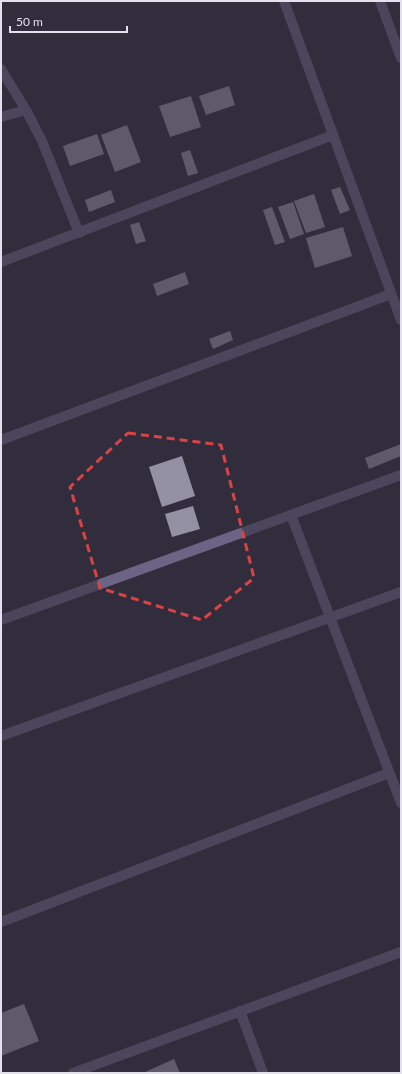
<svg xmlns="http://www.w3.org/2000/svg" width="402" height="1074" font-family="Lato,sans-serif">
	<rect width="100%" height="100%" fill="#312d3d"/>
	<g fill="#9591a4">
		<polygon points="229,86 235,105 206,115 199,96"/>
		<polygon points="191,96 201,127 170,137 159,106"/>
		<polygon points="127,125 141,162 115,172 101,135"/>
		<polygon points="97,134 104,154 70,166 63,146"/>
		<polygon points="190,150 198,173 188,176 181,153"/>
		<polygon points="340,187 350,210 340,214 331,190"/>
		<polygon points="111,190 115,202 89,212 85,200"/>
		<polygon points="314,194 325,227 306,233 294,201"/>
		<polygon points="293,202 304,234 290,239 278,207"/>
		<polygon points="272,207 285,242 275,245 263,210"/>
		<polygon points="139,222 146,241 136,244 130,225"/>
		<polygon points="343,227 352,256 315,268 306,238"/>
		<polygon points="185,272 189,284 157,296 153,284"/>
		<polygon points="230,331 233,340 213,349 209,339"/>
		<polygon points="401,444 401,456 369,469 365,458"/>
		<polygon points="182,456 195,496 162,507 149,467"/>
		<polygon points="193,506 200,529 172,537 165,514"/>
		<polygon points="24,1004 39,1041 1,1056 1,1013"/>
		<polygon points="174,1059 180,1073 143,1073"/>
	</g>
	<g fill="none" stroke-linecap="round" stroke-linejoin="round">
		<g stroke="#6c6484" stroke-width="10">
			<polyline points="284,1 401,320"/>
			<polyline points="380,1 401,58"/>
			<polyline points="1,69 26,110 42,141 79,233"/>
			<polyline points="1,117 26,110"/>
			<polyline points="1,262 333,135"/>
			<polyline points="1,440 391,294"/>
			<polyline points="291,515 401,803"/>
			<polyline points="1,620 401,475"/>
			<polyline points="1,736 401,592"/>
			<polyline points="1,922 389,773"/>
			<polyline points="240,1011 263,1073"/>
			<polyline points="73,1073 401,952"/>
		</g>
	</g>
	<path d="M0 0H402V1074H0ZM128,433L221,445L254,578L202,620L100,588L70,487Z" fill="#312d3d" fill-opacity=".55" fill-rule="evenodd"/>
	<path fill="none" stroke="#d84445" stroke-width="3" stroke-dasharray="8 5" stroke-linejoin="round" d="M128,433L221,445L254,578L202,620L100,588L70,487Z"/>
	<rect width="402" height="1074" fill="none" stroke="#e3e1eb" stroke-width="4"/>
	<path d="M10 26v6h117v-6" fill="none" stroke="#e3e1eb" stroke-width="2"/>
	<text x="16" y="26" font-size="12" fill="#e3e1eb" stroke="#312d3d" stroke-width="3" paint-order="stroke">50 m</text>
</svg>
